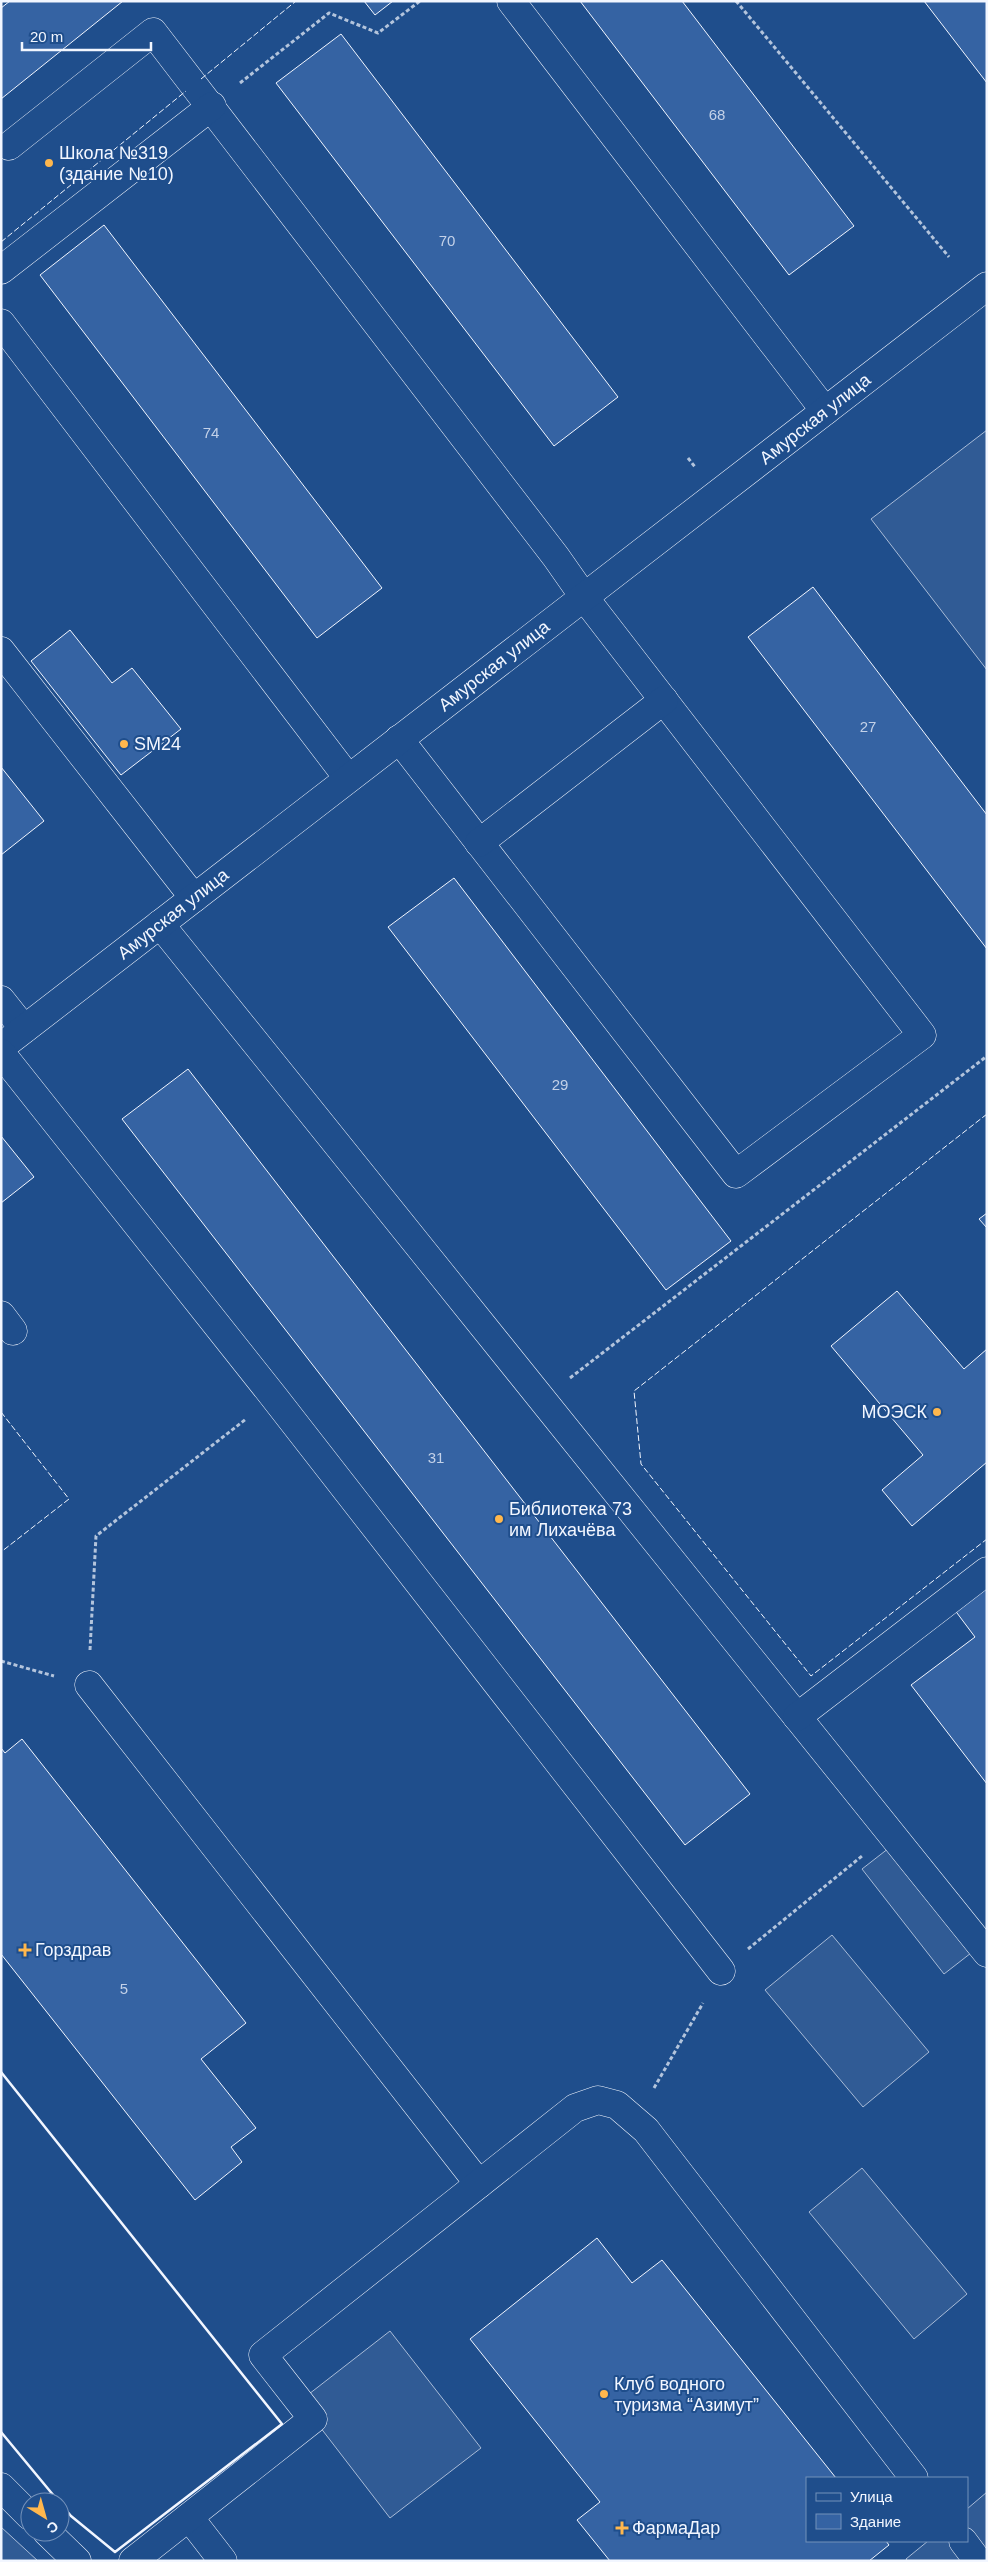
<svg xmlns="http://www.w3.org/2000/svg" width="988" height="2562" font-family="Helvetica,sans-serif">
	<rect width="100%" height="100%" fill="#1f4e8c"/>
	<g fill="#305b95" stroke="#a8bbd7">
		<polygon points="987,430 987,670 871,519"/>
		<polygon points="889,1848 971,1953 944,1974 862,1869"/>
		<polygon points="832,1935 929,2052 863,2107 765,1990"/>
		<polygon points="862,2168 967,2294 914,2339 809,2212"/>
		<polygon points="390,2331 481,2448 390,2518 300,2401"/>
		<polygon points="987,2492 987,2561 907,2561 906,2559 928,2541 967,2541 967,2509"/>
		<polygon points="1,2527 38,2561 1,2561"/>
	</g>
	<g fill="#3563a3" stroke="#f2f6ff">
		<polygon points="10,1 123,1 1,99 1,8"/>
		<polygon points="364,1 393,1 375,15"/>
		<polygon points="580,1 682,1 854,226 789,275"/>
		<polygon points="924,1 987,1 987,83"/>
		<polygon points="341,34 618,397 554,446 276,83"/>
		<polygon points="104,225 382,588 317,638 40,275"/>
		<polygon points="813,587 987,815 987,949 748,637"/>
		<polygon points="70,630 112,683 132,668 181,729 121,775 31,661"/>
		<polygon points="1,767 44,821 1,855"/>
		<polygon points="454,878 731,1241 666,1290 388,927"/>
		<polygon points="188,1069 750,1794 685,1845 122,1119"/>
		<polygon points="1,1136 34,1177 1,1203"/>
		<polygon points="987,1213 987,1228 979,1219"/>
		<polygon points="897,1291 964,1369 987,1349 987,1462 912,1526 882,1490 923,1455 831,1346"/>
		<polygon points="987,1580 987,1784 911,1685 975,1637 951,1605"/>
		<polygon points="22,1739 246,2023 201,2059 256,2128 231,2147 242,2162 195,2200 1,1954 1,1748 5,1753"/>
		<polygon points="597,2238 632,2283 662,2260 836,2478 807,2478 807,2541 886,2541 889,2545 869,2561 610,2561 577,2520 600,2502 470,2339"/>
	</g>
	<g fill="none" stroke-linecap="round" stroke-linejoin="round">
		<defs>
			<g id="minor">
				<polyline points="511,1 825,411"/>
				<polyline points="9,146 153,32 556,557 584,597 922,1035 736,1174 399,739"/>
				<polyline points="1,270 212,106"/>
				<polyline points="1,323 348,778"/>
				<polyline points="1,651 194,898"/>
				<polyline points="479,843 664,700"/>
				<polyline points="160,924 987,1953"/>
				<polyline points="1,1000 24,1029"/>
				<polyline points="1,1047 987,286"/>
				<polyline points="1,1053 274,1397 721,1971"/>
				<polyline points="1,1315 13,1331"/>
				<polyline points="89,1685 479,2184"/>
				<polyline points="797,1717 987,1571"/>
				<polyline points="189,2517 223,2561"/>
				<polyline points="963,2541 978,2561"/>
				<polyline points="133,2561 313,2419 263,2355 575,2108 598,2100 617,2105 646,2130 914,2478"/>
			</g>
			<g id="major">
				<polyline points="1,2487 30,2516"/>
				<polyline points="47,2532 77,2561"/>
			</g>
		</defs>
		<use href="#minor" stroke="#f2f6ff" stroke-width="29"/>
		<use href="#major" stroke="#f2f6ff" stroke-width="29"/>
		<g stroke="#b3c4dc" stroke-width="3" stroke-dasharray="4 2.5" stroke-linecap="butt">
			<polyline points="736,1 949,257"/>
			<polyline points="240,83 329,13 378,33 420,1"/>
			<polyline points="688,458 695,467"/>
			<polyline points="570,1378 987,1056"/>
			<polyline points="90,1650 96,1536 246,1419"/>
			<polyline points="1,1661 54,1676"/>
			<polyline points="748,1949 862,1856"/>
			<polyline points="654,2088 703,2003"/>
			<polyline points="569,2561 569,2560"/>
		</g>
		<use href="#minor" stroke="#1f4e8c" stroke-width="28"/>
		<use href="#major" stroke="#1f4e8c" stroke-width="28"/>
		<g stroke="#f2f6ff" stroke-width="1" stroke-dasharray="6 2.5" stroke-linecap="butt">
			<polyline points="201,79 296,1"/>
			<polyline points="1,242 186,91"/>
			<polyline points="987,1114 634,1391 641,1464 811,1676 987,1539"/>
			<polyline points="1,1412 69,1499 1,1552"/>
		</g>
		<g stroke="#f2f6ff" stroke-width="2.5">
			<polyline points="1,2072 282,2424 115,2552 71,2516 60,2503"/>
			<polyline points="1,2432 59,2502"/>
		</g>
	</g>
	<g fill="#ffb74d" stroke="#1f4e8c" stroke-width="2">
		<circle cx="49" cy="163" r="5"/>
		<circle cx="124" cy="744" r="5"/>
		<circle cx="937" cy="1412" r="5"/>
		<circle cx="499" cy="1519" r="5"/>
		<path d="M22.5 1942.5h5v5h5v5h-5v5h-5v-5h-5v-5h5z"/>
		<circle cx="604" cy="2394" r="5"/>
		<path d="M619.5 2520.5h5v5h5v5h-5v5h-5v-5h-5v-5h5z"/>
	</g>
	<g text-anchor="middle" dominant-baseline="central" stroke-width="4" stroke-linejoin="round" paint-order="stroke">
		<g font-size="15" fill="#c3d1e8">
			<text x="717" y="114">68</text>
			<text x="447" y="240">70</text>
			<text x="211" y="432">74</text>
			<text x="868" y="726">27</text>
			<text x="560" y="1084">29</text>
			<text x="436" y="1457">31</text>
			<text x="124" y="1988">5</text>
		</g>
		<g font-size="18" fill="#f2f6ff" stroke="#1f4e8c" text-anchor="start">
			<text x="59" y="153">Школа №319<tspan x="59" dy="21">(здание №10)</tspan></text>
			<text x="134" y="744">SM24</text>
			<text x="927" y="1412" text-anchor="end">МОЭСК</text>
			<text x="509" y="1509">Библиотека 73<tspan x="509" dy="21">им Лихачёва</tspan></text>
			<text x="35" y="1950">Горздрав</text>
			<text x="614" y="2384">Клуб водного<tspan x="614" dy="21">туризма “Азимут”</tspan></text>
			<text x="632" y="2528">ФармаДар</text>
		</g>
		<g font-size="18" fill="#f2f6ff" stroke="#1f4e8c">
			<text transform="translate(815 419) rotate(-38)">Амурская улица</text>
			<text transform="translate(494 666) rotate(-38)">Амурская улица</text>
			<text transform="translate(173 914) rotate(-38)">Амурская улица</text>
		</g>
	</g>
	<rect width="988" height="2562" fill="none" stroke="#f2f6ff" stroke-width="5"/>
	<rect x="806" y="2477" width="162" height="65" fill="#1f4e8c" stroke="#7391ba"/>
	<rect x="816" y="2493" width="25" height="8" fill="#1f4e8c" stroke="#7391ba"/>
	<text x="850" y="2502" font-size="15" fill="#f2f6ff">Улица</text>
	<rect x="816" y="2514" width="25" height="15" fill="#3563a3" stroke="#7391ba"/>
	<text x="850" y="2527" font-size="15" fill="#f2f6ff">Здание</text>
	<g transform="translate(45 2517) rotate(143)"><circle r="24" fill="#1f4e8c" stroke="#7391ba"/>
	<path d="M0-4L9 19L0 12L-9 19Z" fill="#ffb74d"/>
	<text y="-8" font-size="14" font-weight="bold" text-anchor="middle" fill="#f2f6ff">С</text>
	</g>
	<path d="M22 42v8h129v-8" fill="none" stroke="#f2f6ff" stroke-width="2.5"/>
	<text x="30" y="42" font-size="15" fill="#f2f6ff" stroke="#1f4e8c" stroke-width="4" paint-order="stroke">20 m</text>
</svg>
